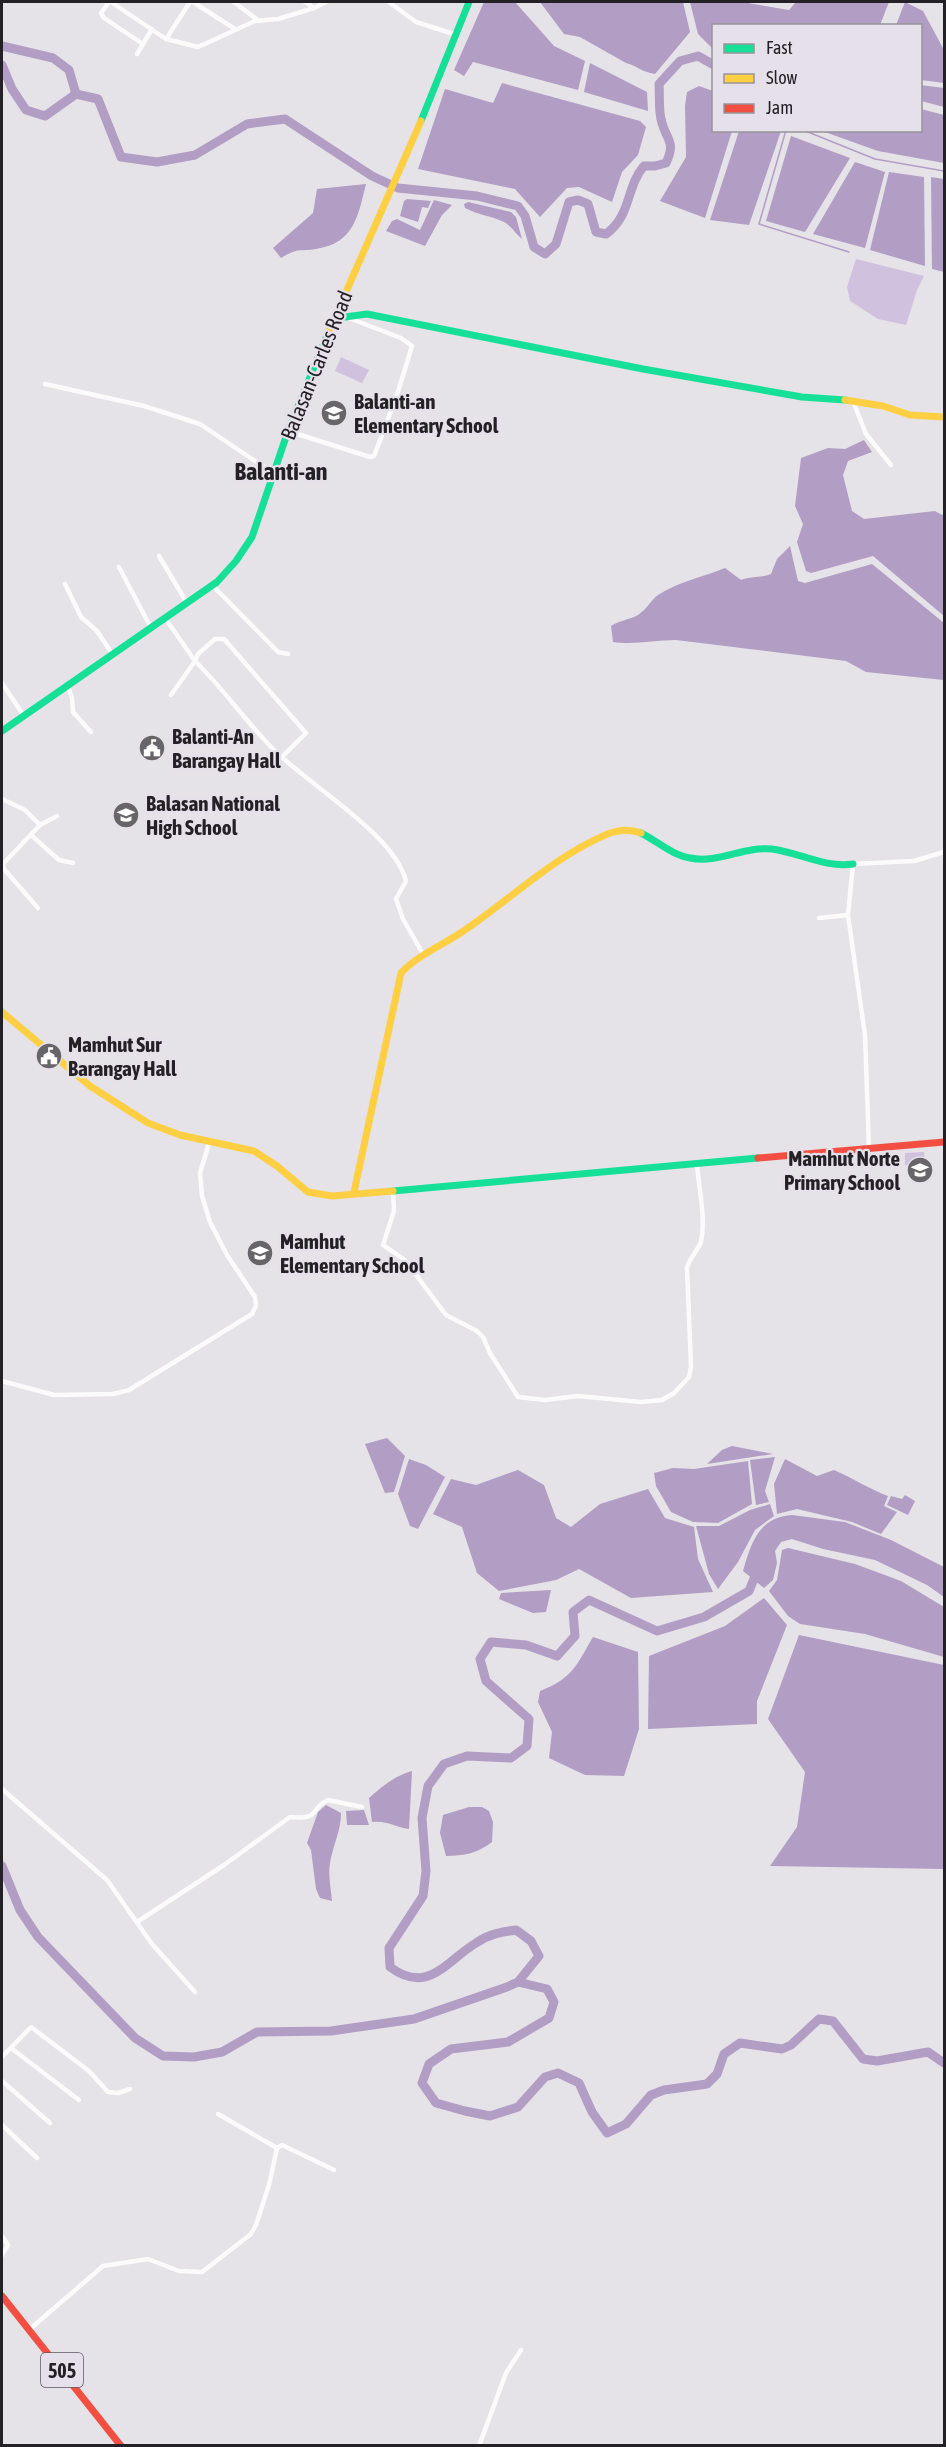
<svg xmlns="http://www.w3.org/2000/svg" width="946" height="2447" font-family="'Asap Condensed',sans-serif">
	<rect width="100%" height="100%" fill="#e5e2e8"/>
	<g fill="#d0c1de">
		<polygon points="856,259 924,276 917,290 906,325 878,319 850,301 847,287"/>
		<polygon points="341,357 369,370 362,383 335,371"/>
		<polygon points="924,1152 925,1164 905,1165 905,1153"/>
	</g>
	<g fill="#b29dc4">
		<polygon points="484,2 515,2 554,46 585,61 578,90 473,62 464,76 454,70"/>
		<path d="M540,2H683L690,32L655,74C641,72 638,66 626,63L580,37L564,34Z"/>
		<polygon points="690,2 742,2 789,10 796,2 889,2 880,25 714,26 713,49 698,34"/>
		<polygon points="905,2 923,11 944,50 944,83 921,80 920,26 896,25"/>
		<polygon points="590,63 647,92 648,111 584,92"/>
		<polygon points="502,83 640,121 646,127 638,155 622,172 612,202 579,187 567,188 540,217 515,189 418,169 445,89 493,103"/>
		<polygon points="920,85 944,88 944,107 921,101"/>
		<polygon points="699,86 713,91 714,130 732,131 705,218 660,201 686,157 685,106 687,92"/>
		<polygon points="921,109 944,115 944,163 878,151 822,131 920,130"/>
		<polygon points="739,131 781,131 749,225 710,220"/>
		<polygon points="791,136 850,158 805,232 766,221"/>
		<polygon points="855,162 885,172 865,248 813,234"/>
		<polygon points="889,172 924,177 925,266 870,250"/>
		<polygon points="931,177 944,179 944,272 932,269"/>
		<path d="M366,184C358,215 355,243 316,249C298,252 299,247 281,258L273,248L313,213L317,189Z"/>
		<polygon points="407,199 431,201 428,208 422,207 418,222 400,216 404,201"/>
		<polygon points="434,200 452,205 442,215 425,246 386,231 392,221 397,219 420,230"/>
		<path d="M468,202L511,212L516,217L522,239C516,234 510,225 504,222C492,216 478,215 465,208L464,204Z"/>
		<polygon points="864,440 872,452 848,461 843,475 852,511 864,519 935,511 942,515 944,514 944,616 873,556 811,573 806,571 797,542 803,524 795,506 801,458 828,448 845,449"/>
		<path d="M790,546L798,581L805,583L872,564L944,623V680L866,672L846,661L676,640C653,640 636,645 613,642L611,626C620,620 629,620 638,615C648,608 651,600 658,595C678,582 703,577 725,568L741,580C751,576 761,578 771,574L777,559Z"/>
		<polygon points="387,1438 405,1456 394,1492 385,1493 365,1444"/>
		<polygon points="732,1446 773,1454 707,1464 722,1450"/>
		<polygon points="775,1457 765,1491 769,1502 756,1505 750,1460"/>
		<polygon points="409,1459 426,1465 445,1477 418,1529 410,1526 398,1494"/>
		<path d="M785,1459L817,1476L834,1470C853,1478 869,1489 888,1496L884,1506L897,1512L881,1534L852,1522L797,1509L777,1514L774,1484Z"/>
		<polygon points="748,1461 752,1504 718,1523 693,1522 671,1512 656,1486 654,1473 673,1468 694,1469"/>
		<polygon points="518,1470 544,1485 556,1518 571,1527 600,1504 648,1489 665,1518 694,1527 698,1559 713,1592 631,1598 579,1569 556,1580 499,1591 477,1573 462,1527 433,1514 451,1479 476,1485"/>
		<polygon points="905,1495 915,1501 908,1515 887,1505 891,1496 902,1499"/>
		<polygon points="770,1504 774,1516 755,1530 738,1562 718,1589 709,1574 696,1526 719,1526 750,1510"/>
		<path d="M792,1515L845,1522L891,1540L944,1567V1597L927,1585L875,1560L823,1549L792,1539L781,1542L775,1551L777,1563L773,1580L764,1588L743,1571C751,1543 759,1517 792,1515Z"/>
		<polygon points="788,1548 855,1564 901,1581 944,1607 944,1657 865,1634 800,1624 788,1616 769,1591 777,1580 782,1550"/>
		<polygon points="551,1590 546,1612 533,1613 499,1599 501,1593"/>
		<polygon points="764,1598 787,1625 757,1701 757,1724 648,1729 649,1656 725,1626"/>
		<polygon points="799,1635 944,1665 944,1869 770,1866 797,1827 805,1772 768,1719"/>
		<path d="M593,1637L638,1652L639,1729L624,1776L585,1775L549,1758L552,1732L538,1702L540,1691C573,1678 576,1666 593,1637Z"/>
		<path d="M412,1771L409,1829C395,1827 387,1820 372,1822L369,1798C383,1786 394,1776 412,1771Z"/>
		<path d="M326,1805L341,1813C341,1831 333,1845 330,1863C328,1875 331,1889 332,1901L320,1898L316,1889L311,1850L307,1843L318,1812Z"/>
		<path d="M469,1807H482L489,1811L493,1822L492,1842C478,1853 464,1856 446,1856L440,1833L443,1815Z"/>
		<polygon points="364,1810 369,1825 347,1825 346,1811"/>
	</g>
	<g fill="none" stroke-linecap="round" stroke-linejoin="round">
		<g stroke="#b29dc4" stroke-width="1.5">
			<polyline points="786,130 759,224 849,252"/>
			<polyline points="803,130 875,159 944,171"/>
		</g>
		<g stroke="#b29dc4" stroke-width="9">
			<polyline points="2,46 53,58 69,70 76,94"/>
			<path d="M2,65L12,89L26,110L45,116L76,94L98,99L121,157L157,162L195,155L247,124L285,119L372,176L398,188L477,196L518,206L525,216L534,247L545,254L556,244L569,202L578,200L588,204L596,232L606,234C632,215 626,186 644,166H655L666,163C676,142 667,141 662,123C658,111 660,96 659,84L680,61L698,56L714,65"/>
			<path d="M2,1866L20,1910L38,1937L135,2038L163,2056L194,2057L222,2052L257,2032L331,2031L414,2019L507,1987L518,1982L539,1956L531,1941L516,1930C501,1932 489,1934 476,1943C445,1962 428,1995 390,1967L389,1948L423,1896L426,1871L422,1818L428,1786L444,1764L467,1756L511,1758L527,1746L529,1719L486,1681L480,1659L491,1642L526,1645L557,1656L575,1636L573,1612L589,1600L657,1631L704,1617L749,1591L758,1569"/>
			<polyline points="518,1982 547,1989 554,2002 549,2018 508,2042 451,2049 429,2064 422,2083 436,2103 465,2111 490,2116 518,2107 545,2077 558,2073 579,2083 592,2112 607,2133 626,2124 651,2095 664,2090 707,2084 717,2074 724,2054 740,2043 782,2049 791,2045 819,2019 833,2021 863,2059 877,2061 928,2052 944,2063"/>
		</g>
		<g stroke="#fbfbfc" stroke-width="4.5">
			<polyline points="109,2 101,13 104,18 143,44"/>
			<polyline points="111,2 166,39 198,47 255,21 278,19 314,8 326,2"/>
			<polyline points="193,2 235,29"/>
			<polyline points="234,2 259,21"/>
			<polyline points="305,2 314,8"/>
			<polyline points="389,2 416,22 457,35"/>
			<polyline points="166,39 190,2"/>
			<polyline points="137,54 152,29"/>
			<polyline points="45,384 144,406 200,424 273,473"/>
			<polyline points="853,401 866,434 891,465"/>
			<polyline points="288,431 370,457 374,456 376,451 397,395 412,346 401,338 336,313"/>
			<polyline points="159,556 187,603"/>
			<polyline points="119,567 151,628"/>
			<polyline points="65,584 81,617 97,631 113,655"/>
			<polyline points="212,585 278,652 288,654"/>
			<polyline points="165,618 195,661 171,695"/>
			<polyline points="2,683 24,716"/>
			<polyline points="68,686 72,698 73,712 91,732"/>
			<path d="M282,757L306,733L224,639H215L198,654L195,661C223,688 246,722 274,750C309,785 394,834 406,881L396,899L403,919L423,954"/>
			<polyline points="2,799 25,810 40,825 57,816"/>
			<polyline points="31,835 59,860 73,863"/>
			<polyline points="38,908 4,869 3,864 40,825"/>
			<polyline points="819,918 848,915"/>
			<polyline points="869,1149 865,1035 848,915 853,864 914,861 944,852"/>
			<path d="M393,1189L394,1211L383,1245L405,1260L446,1315L477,1331L483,1337L490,1353L518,1397L545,1400L578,1396L641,1402L662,1400L674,1393L689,1377L691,1367L687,1267C690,1258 699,1248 701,1242C706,1217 699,1190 697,1165"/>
			<polyline points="2,1381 54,1395 113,1394 129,1390 252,1314 256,1306 255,1297 227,1255 210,1222 202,1196 200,1173 210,1140"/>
			<polyline points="2,1789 107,1880 152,1944 195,1992"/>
			<path d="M137,1922L224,1865L290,1817C322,1820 309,1808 328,1800L362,1807"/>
			<polyline points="11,2048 79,2100"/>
			<polyline points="2,2057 31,2027 89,2071 108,2092 118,2093 130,2089"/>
			<polyline points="2,2081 50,2123"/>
			<polyline points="218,2114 277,2148"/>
			<polyline points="2,2125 37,2158"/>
			<polyline points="2,2236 8,2245 2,2255"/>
			<polyline points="30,2329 103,2266 148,2259 179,2271 202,2272 251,2234 256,2225 269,2185 277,2148 282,2145 334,2170"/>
			<polyline points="479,2446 506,2373 521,2350"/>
		</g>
		<g stroke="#16e098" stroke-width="7">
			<polyline points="421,121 469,2"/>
			<polyline points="345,317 367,314 643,369 802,397 845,400"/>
			<polyline points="2,731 217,582 236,561 252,537 288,431 328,333"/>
			<path d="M641,833C657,841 672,855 690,858C718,864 744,846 772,849C801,853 824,868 853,864"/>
			<polyline points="393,1191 758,1158"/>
		</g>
		<g stroke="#ffcf43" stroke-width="7">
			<polyline points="328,333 421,121"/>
			<polyline points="845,400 883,406 910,415 944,417"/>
			<polyline points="2,1012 90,1086 148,1123 180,1135 254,1151 277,1166 308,1192 332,1196 393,1191"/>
			<path d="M354,1192L401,973C418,955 441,946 462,932C510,900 555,855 610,833C621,829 630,829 641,833"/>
		</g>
		<g stroke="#f24e42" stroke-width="7">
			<polyline points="758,1158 944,1142"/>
			<polyline points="2,2296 121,2446"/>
		</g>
	</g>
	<defs>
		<symbol id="school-disc" viewBox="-11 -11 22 22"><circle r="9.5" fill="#676569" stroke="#e5e0ea"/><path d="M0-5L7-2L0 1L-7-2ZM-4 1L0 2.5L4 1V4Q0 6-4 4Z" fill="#fff"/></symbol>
		<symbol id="civic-disc" viewBox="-11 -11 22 22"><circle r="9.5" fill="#676569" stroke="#e5e0ea"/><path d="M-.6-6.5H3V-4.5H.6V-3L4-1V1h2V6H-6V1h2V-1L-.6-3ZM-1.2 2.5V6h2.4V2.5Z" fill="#fff"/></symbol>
	</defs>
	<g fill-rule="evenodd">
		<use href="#school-disc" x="319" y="398" width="30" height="30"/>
		<use href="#civic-disc" x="137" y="733" width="30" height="30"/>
		<use href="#school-disc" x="111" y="800" width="30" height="30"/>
		<use href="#civic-disc" x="34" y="1041" width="30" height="30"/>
		<use href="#school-disc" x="905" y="1155" width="30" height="30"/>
		<use href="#school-disc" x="245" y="1238" width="30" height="30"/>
	</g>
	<g text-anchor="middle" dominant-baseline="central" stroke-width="4.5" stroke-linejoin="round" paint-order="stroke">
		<rect fill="#e5e0ea" stroke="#5d5a60" stroke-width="1.5" x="41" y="2353" width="42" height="34" rx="4.5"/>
		<g font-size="20" font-weight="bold" fill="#232125">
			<text x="62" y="2370">505</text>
		</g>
		<g font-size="21" fill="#232125" stroke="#e5e0ea">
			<text transform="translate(316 365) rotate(-68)">Balasan-Carles Road</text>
		</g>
		<g font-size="21" font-weight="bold" fill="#232125" stroke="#e5e0ea" text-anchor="start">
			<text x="354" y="401">Balanti-an<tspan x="354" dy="24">Elementary School</tspan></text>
			<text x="172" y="736">Balanti-An<tspan x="172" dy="24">Barangay Hall</tspan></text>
			<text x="146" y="803">Balasan National<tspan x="146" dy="24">High School</tspan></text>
			<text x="68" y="1044">Mamhut Sur<tspan x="68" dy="24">Barangay Hall</tspan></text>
			<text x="900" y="1158" text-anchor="end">Mamhut Norte<tspan x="900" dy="24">Primary School</tspan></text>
			<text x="280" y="1241">Mamhut<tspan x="280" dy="24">Elementary School</tspan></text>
		</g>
		<g font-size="24" font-weight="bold" fill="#232125" stroke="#e5e0ea">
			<text x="281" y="471">Balanti-an</text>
		</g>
	</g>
	<rect width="946" height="2447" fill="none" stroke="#232125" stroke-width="6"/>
	<rect x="712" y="24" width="210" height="108" fill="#e5e0ea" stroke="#97949b" stroke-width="1.5"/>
	<rect x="724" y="44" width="30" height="9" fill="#16e098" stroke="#97949b" stroke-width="1.5"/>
	<text x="766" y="54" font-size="18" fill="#232125">Fast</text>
	<rect x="724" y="74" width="30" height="9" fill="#ffcf43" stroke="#97949b" stroke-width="1.5"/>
	<text x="766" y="84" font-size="18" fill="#232125">Slow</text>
	<rect x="724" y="104" width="30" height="9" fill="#f24e42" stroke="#97949b" stroke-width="1.5"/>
	<text x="766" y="114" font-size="18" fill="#232125">Jam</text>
</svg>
